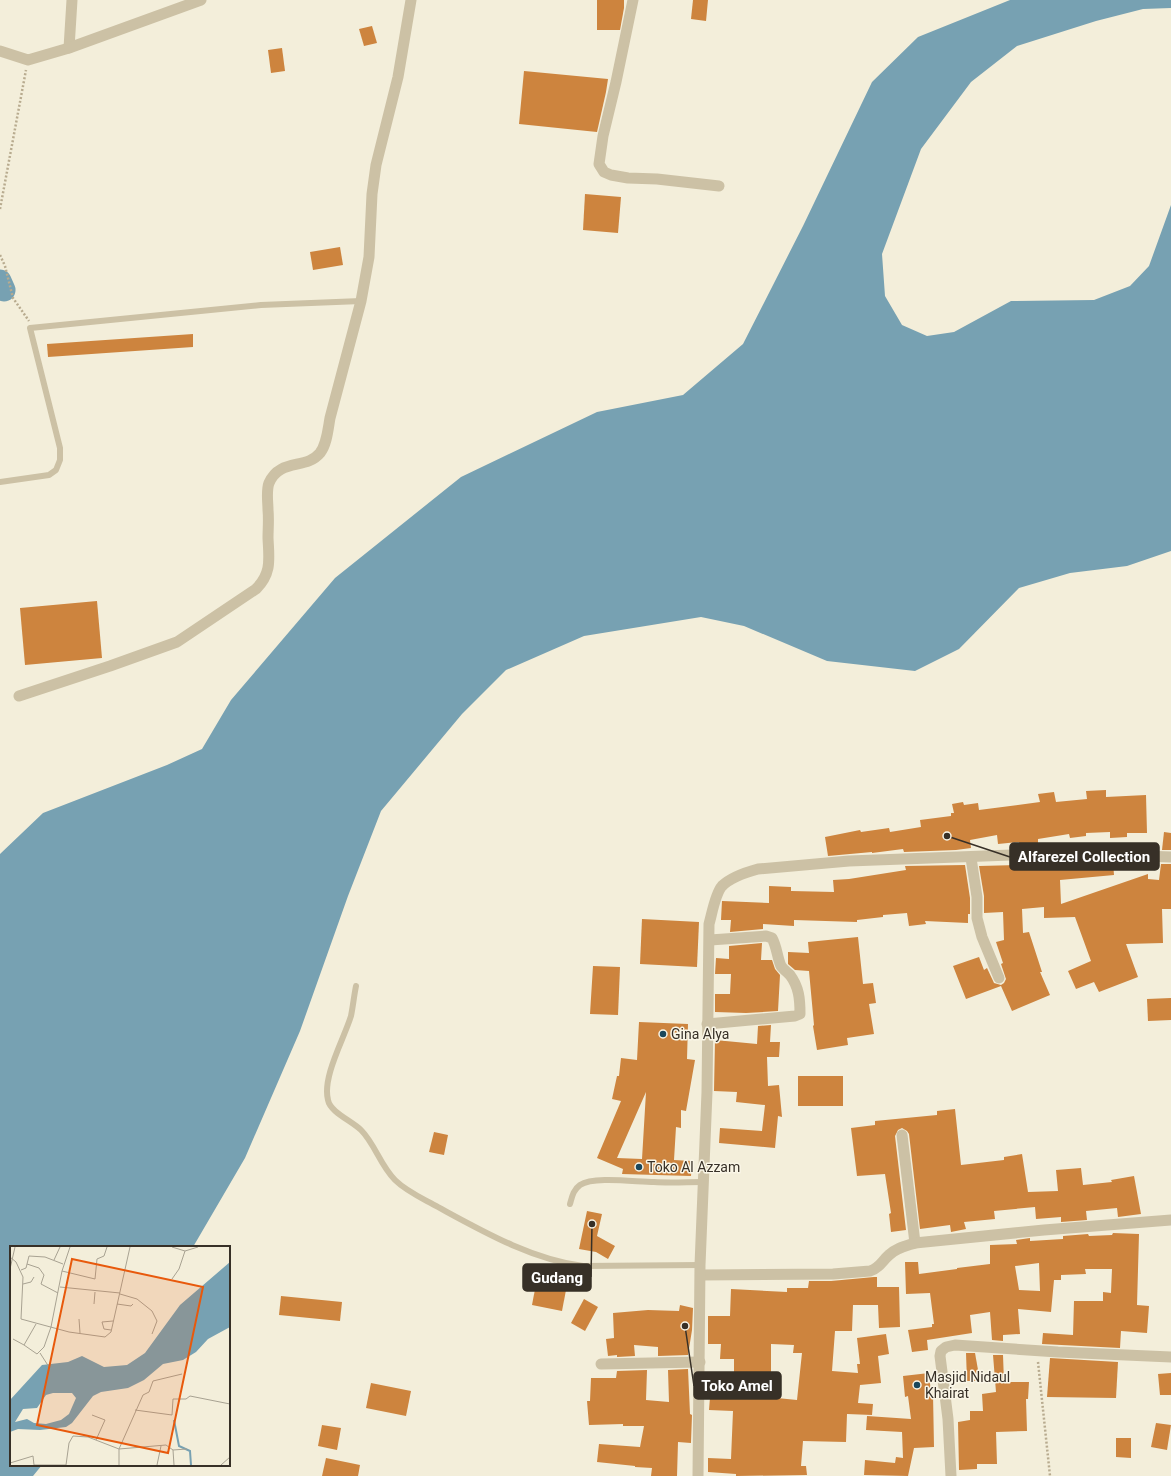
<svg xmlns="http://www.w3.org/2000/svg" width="1171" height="1476" font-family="Roboto,sans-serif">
	<rect width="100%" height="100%" fill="#f3eeda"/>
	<polygon fill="#77a1b2" points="1010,0 1171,0 1171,8 1143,9 1096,21 1017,46 971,82 921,149 882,254 885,296 902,325 927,336 954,332 1011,301 1094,300 1130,286 1149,266 1171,205 1171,551 1127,566 1070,573 1019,588 959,649 915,671 827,661 744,626 701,617 584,636 506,670 462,714 381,811 348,896 300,1031 245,1158 193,1247 11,1247 11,1465 42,1465 33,1476 0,1476 0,854 43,813 167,765 202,749 231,700 335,578 461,477 597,412 683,395 743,344 803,226 872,82 918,37"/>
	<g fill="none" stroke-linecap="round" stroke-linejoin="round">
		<polyline stroke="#77a1b2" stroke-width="23" points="0,281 4,290"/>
	</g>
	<g fill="#cd843e" fill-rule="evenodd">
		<polygon points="597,0 624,0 624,8 620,30 597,30"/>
		<polygon points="693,0 708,0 706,21 691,19"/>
		<polygon points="372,26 377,43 364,46 359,29"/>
		<polygon points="282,48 285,71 271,73 268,50"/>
		<polygon points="524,71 608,79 606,92 597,132 519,124"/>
		<polygon points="585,194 621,197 618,233 583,230"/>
		<polygon points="340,247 343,265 313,270 310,252"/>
		<polygon points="193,334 193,347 48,357 47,344"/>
		<polygon points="97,601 102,658 25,665 20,608"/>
		<polygon points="1106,790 1106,797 1146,795 1147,833 1127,833 1127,837 1110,838 1110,832 1086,833 1086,836 1070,838 1069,834 1038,839 1038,843 1020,845 1019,842 998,844 997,835 970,840 971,848 956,850 904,852 903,849 872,853 872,852 828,856 825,837 860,830 861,832 889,828 890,832 921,827 920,820 951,816 951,813 954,813 952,804 963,802 964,805 978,803 979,810 1040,802 1038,794 1054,792 1056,802 1087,799 1086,791"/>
		<polygon points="1164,832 1171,833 1171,850 1162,850"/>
		<polygon points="1069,860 1113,862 1114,875 1060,880 1061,904 1148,874 1148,879 1159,880 1161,864 1171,864 1171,909 1162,909 1163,943 1126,944 1138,977 1099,992 1094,982 1076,989 1068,971 1091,961 1075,917 1044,918 1044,907 1022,909 1023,933 1029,932 1042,972 1040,972 1050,995 1012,1011 1001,986 966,999 953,966 979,957 984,970 987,968 994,983 1001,985 1004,983 1006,979 1001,964 1003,963 996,942 1004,940 1003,912 984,913 984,896 979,866 1022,865 1022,862 1039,861 1040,869 1070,868"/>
		<polygon points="965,865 970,898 970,914 968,914 968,923 925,921 926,924 909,926 907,913 883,915 883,917 857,920 857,922 794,920 794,926 763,924 763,929 730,932 731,920 721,920 722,901 769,903 769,886 791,887 791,891 834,892 833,880 849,879 906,870 905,866"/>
		<polygon points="642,919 699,922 697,967 640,964"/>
		<polygon points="858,937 863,984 873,983 876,1003 869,1004 874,1034 847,1038 848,1045 817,1050 813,1026 814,1025 809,971 795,970 788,964 788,952 809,953 808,942"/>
		<polygon points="762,943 761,960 772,960 775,969 780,975 778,1011 746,1013 715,1012 715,994 730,994 731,974 715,974 716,958 729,959 729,946"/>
		<polygon points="593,966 620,967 618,1015 590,1014"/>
		<polygon points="1171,998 1171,1020 1148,1021 1147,999"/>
		<path d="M639,1022L688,1024L687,1059L695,1060L686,1111L681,1110V1128L676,1127L674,1160L692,1161L691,1176L622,1174L623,1169L597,1158L621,1101L612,1099L617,1076H619L621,1058L637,1060ZM646,1092L642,1159L617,1158Z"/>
		<polygon points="771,1025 770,1042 780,1042 779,1057 767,1057 768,1086 779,1085 782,1117 778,1116 775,1148 719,1143 720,1128 762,1131 765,1105 736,1102 737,1092 714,1091 715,1040 757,1044 758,1026"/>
		<rect x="798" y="1076" width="45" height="30"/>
		<polygon points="955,1109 961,1165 1004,1160 1004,1157 1022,1154 1028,1192 1058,1191 1056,1170 1081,1168 1083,1185 1112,1182 1111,1180 1134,1176 1141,1214 1118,1217 1117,1208 1086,1211 1087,1220 1061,1222 1061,1217 1036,1219 1035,1207 994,1211 995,1219 964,1222 966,1229 951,1232 950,1225 920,1229 909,1134 907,1131 902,1128 898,1130 895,1136 906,1230 891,1232 889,1214 891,1213 885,1174 857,1176 851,1128 875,1125 875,1121 937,1115 937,1111"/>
		<polygon points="434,1132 448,1135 444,1155 429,1152"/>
		<polygon points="587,1211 602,1214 597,1236 615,1246 608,1259 596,1252 579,1249"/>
		<path d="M1113,1233L1139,1234L1137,1305L1149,1306L1147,1333L1121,1331L1120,1348L1042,1344L1043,1333L1073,1335L1074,1301H1103V1292L1111,1293L1112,1269H1085L1086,1274L1061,1275V1280H1054L1051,1312L1018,1309L1020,1334L1003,1335V1341L992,1340L990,1312L970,1315L972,1333L927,1340L928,1350L912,1352L908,1330L932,1327V1324H934L930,1293L906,1294L905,1262H918L919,1274L957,1269V1268L990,1264V1245L1017,1244L1016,1240L1030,1238V1241L1063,1239V1236L1088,1234L1089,1236L1112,1235ZM1039,1263L1040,1291L1019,1290L1015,1266Z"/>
		<path d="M874,1277H877V1287H899L900,1327L879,1328L878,1305H853L852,1331H835L832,1371L858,1373L857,1364H860L857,1338L886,1334L889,1354L878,1356L881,1383L860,1385L858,1403L873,1404L872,1415L847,1414L846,1442L803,1441L801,1466H806L807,1475L736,1476V1474L708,1472V1458L731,1459L733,1411L709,1410L711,1385L734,1386V1359H720L721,1344H708V1316H730L731,1289L787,1292V1288H808L809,1281H831ZM771,1344L794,1345L793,1353H802L797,1400L758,1396L759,1372H771Z"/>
		<polygon points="536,1284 566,1290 562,1311 532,1305"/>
		<polygon points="281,1296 342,1302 340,1321 279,1315"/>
		<polygon points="584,1299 598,1307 585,1331 571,1323"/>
		<polygon points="680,1305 693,1308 692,1330 688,1355 658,1356 658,1347 634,1345 635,1356 617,1357 617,1355 608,1356 606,1339 614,1338 613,1313 648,1310 679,1311"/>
		<polygon points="966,1353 975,1353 980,1381 967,1381"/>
		<polygon points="993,1355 1003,1355 1004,1382 1029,1382 1028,1399 1026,1399 1027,1431 996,1432 997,1464 977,1464 977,1469 959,1470 958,1422 970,1420 970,1411 983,1411 982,1394 996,1392"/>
		<polygon points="1050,1358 1118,1362 1116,1398 1047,1397"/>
		<polygon points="688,1369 690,1414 692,1415 691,1442 691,1443 678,1442 677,1476 651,1476 652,1468 635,1467 635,1466 597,1462 599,1444 640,1447 644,1426 623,1426 623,1424 589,1425 587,1401 590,1401 591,1378 616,1378 617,1371 647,1370 646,1400 669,1402 668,1370"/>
		<polygon points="929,1373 931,1394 933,1394 934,1447 914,1448 908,1476 864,1475 865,1460 895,1463 896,1457 903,1458 902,1432 866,1430 867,1416 911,1419 908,1396 905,1397 903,1376"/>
		<polygon points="1171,1373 1171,1395 1160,1395 1158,1374"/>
		<polygon points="371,1383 411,1391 406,1416 366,1408"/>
		<polygon points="1156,1423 1171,1425 1167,1450 1151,1447"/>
		<polygon points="322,1425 341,1428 337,1450 318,1446"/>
		<polygon points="1116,1438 1131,1438 1131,1458 1116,1457"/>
		<polygon points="326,1458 360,1465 358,1476 322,1476"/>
	</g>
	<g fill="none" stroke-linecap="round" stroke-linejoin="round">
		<g stroke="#b8ab8f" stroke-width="2.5" stroke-dasharray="2 2" stroke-linecap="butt">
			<polyline points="0,209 26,70"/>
			<polyline points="0,255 5,266 13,298 29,321"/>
			<polyline points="1038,1362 1050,1476"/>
		</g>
		<g stroke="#ccc1a5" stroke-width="6">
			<polyline points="0,482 49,475 56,470 60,460 60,448 30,328 261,305 361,301"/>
			<path d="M356,986C354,996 353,1006 351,1016C344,1039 322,1077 328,1100C330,1112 352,1121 361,1130C375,1144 380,1165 395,1180C407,1192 424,1199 438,1207C484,1232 531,1259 583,1266L700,1265"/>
			<path d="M570,1204C572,1197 573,1190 580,1185C594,1176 636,1182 654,1182C670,1183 687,1182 703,1182"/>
		</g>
		<g stroke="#ccc1a5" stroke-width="11">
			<polyline points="633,0 616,82 603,136 599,164 604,172 611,175 628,178 657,179 719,186"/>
			<polyline points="69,48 72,0"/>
			<polyline points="0,51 28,60 69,48 201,0"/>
			<path d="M19,696L110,666L177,642L256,589C272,573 269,559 268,538C268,529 269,520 268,510C268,502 266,491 269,483C280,458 306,470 320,453C327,444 328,429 330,418L361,301L369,257L372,194L376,165L398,77L411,0"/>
			<polyline points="971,858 977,897 977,918 982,937 999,978"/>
			<path d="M707,1024L795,1016L800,1014C800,999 799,987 790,975C787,972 783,969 781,966C777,957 777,947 772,938L766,936L710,940"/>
			<polyline points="902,1135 915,1243"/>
			<path d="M701,1275L833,1274L870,1271C880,1268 882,1261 889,1255C896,1248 906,1246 915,1243L1044,1230L1171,1220"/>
			<polyline points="601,1364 700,1362"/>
			<path d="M698,1476L700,1265L707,1092L709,924C712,914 715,894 722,886C731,877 747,872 758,869L849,861L1064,853L1171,857"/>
			<polyline points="951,1476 948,1419 940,1356 941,1351 946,1347 955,1345 1058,1352 1171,1357"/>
		</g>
	</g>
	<g fill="#1a475b" stroke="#faf6e7" stroke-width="1.5">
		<circle cx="663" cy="1034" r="4"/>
		<circle cx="639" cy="1167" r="4"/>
		<circle cx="917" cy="1385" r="4"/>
	</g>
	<g text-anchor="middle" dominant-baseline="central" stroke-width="3" stroke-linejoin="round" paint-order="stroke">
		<g font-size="14" fill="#373027" stroke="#faf6e7" text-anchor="start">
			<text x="671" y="1034">Gina Alya</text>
			<text x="647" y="1167">Toko Al Azzam</text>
			<text x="925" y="1377">Masjid Nidaul<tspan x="925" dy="16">Khairat</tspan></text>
		</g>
	</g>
	<g transform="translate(10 1246)">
		<rect width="220" height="220" fill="#f3eeda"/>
		<path d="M220,16V81L198,93L186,106L173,114L153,118L134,134L118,142L91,146L83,150L62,177L56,181L30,184L8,183L0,186V154L32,119L58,116L72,110L94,121L117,119L135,107L170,59ZM43,147H62L66,152L59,168L51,174L36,178L24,177L17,173L5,176L13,163L27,162L36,149Z" fill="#77a1b2" fill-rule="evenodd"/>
		<path fill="none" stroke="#77a1b2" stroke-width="2" d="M164,174L169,200L180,205L181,219"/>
		<path fill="none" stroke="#a8a292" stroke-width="1" d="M162,1L175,5L188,1M0,11L6,16L13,31L11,73L59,86L95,91L101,86L120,1M44,14L50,1M17,18L29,22L34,29L31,38L48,47M0,23L5,1M11,24L16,22L19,10L35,11L53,18M52,25L85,33L87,13L94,10L97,1M162,33L169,23L175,5M13,38L21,36L24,31M50,41L110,47M110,48L127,53L142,65L147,75L142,88M84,58L85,46M107,58L121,60L123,58M69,73L70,87M26,78L14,99L27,108L34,101L41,81L52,25L60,1M101,84L94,83L92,76L103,75M3,93L14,99M30,107L39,121M125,164L162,169L163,153H176L180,150L220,158M82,169L95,174L86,194M163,204L164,219M0,217L23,210L24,219H56M56,219L59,197L63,190L78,191L109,203L156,199L163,204L177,203M109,219V203L133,149L139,146L143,135L172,128M147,219L151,200M211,219L220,211"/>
		<path fill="#e8590c" fill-opacity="0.15" stroke="#e8590c" stroke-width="2" d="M62,13L193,41L158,207L27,179Z"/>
		<rect width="220" height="220" fill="none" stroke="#373027" stroke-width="2"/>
	</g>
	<path fill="none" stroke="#373027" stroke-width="1.5" d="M947 836L1010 857M592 1224L591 1277M685 1326L694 1386"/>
	<g fill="#373027" stroke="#faf6e7" stroke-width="1.5">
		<circle cx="947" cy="836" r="4"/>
		<circle cx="592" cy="1224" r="4"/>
		<circle cx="685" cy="1326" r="4"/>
	</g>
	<g fill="#373027" stroke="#373027" stroke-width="1.5">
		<rect x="1010" y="843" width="149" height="27" rx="4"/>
		<rect x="523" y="1264" width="68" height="27" rx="4"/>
		<rect x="694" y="1372" width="87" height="27" rx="4"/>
	</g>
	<g font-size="15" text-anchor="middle" font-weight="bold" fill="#fff">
		<text x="1084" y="862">Alfarezel Collection</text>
		<text x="557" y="1283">Gudang</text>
		<text x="737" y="1391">Toko Amel</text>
	</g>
</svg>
